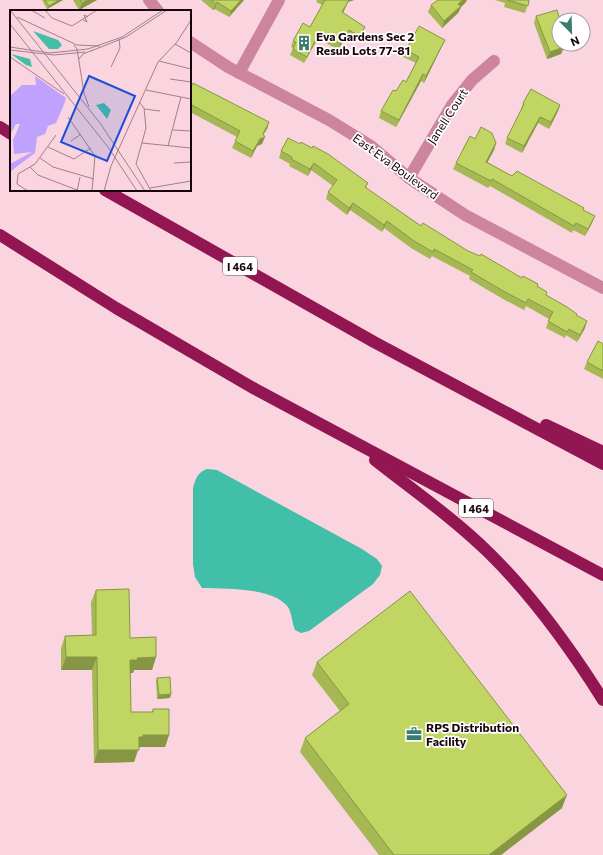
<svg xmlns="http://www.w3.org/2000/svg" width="603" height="855" font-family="Commissioner,sans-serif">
	<rect width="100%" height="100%" fill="#fad4df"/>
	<path fill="#41bfa8" d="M207,469L217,470L362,549L377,559L382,566L380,575L373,584L309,631L301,633L295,630C292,623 292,613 288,607C273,587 226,589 202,588L195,577L193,564V488C196,478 197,473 207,469Z"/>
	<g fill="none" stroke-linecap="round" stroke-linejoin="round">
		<g stroke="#cc859c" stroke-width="12">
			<polyline points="149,0 158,11"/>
			<polyline points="190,42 228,67 329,120 371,146 409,178 465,215 603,288"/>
			<polyline points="239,73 279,0"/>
			<polyline points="409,178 452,105 472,80 494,61"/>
		</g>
		<g stroke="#921651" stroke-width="12">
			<polyline points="0,127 11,134"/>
			<polyline points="105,190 374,342 603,464"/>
			<polyline points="0,235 116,308 255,389 603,575"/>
			<polyline points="546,425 603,452"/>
			<path d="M375,460C413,490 453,518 488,552C533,596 569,646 603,700"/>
		</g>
	</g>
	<g fill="#a6b854">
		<polygon points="42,0 63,0 47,9"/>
		<polygon points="73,0 97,0 79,10"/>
		<polygon points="201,0 244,0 229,17 215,9 213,10"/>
		<polygon points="317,0 354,0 348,2 343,13 365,27 362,33 356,42 346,36 338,50 318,38 304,63 290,55 293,48 291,47 293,41 310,27 322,5 316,2"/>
		<polygon points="495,0 529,0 525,13 504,7 505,3"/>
		<polygon points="466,2 461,7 458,13 442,28 428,12 431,5"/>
		<polygon points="536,16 559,44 564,47 561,54 547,59 534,23"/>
		<polygon points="445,40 442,46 424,83 421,81 396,127 379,118 381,111 396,91 406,82 416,63 403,57 406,50"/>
		<polygon points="190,89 269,122 267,129 263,135 262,144 257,146 251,158 232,148 237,137 190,112"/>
		<polygon points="523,103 560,105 558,111 549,129 538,123 522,153 505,144 507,138 522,109 521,109"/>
		<polygon points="288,138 368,183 366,188 421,226 468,251 522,278 538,284 537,286 546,295 576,315 585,328 577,342 566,335 565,338 546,328 549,319 526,306 524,310 503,299 469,279 470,276 432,256 430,259 411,248 384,228 382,232 350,210 347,215 326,199 328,192 333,186 311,170 308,176 289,166 290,164 279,158 281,151"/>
		<polygon points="475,139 496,143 494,150 487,162 512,176 583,210 592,223 585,236 573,230 572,233 490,186 488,188 453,169 456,163"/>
		<polygon points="603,344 603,379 584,369 587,362"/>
		<polygon points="96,590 130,638 156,657 152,670 134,670 133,673 130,673 131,712 152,712 153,709 169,735 165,747 139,747 134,762 94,763 92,670 61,670 61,648 65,636 92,635 91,602"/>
		<polygon points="317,662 562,808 501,855 379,855 300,752 305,738 340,711 312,675"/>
		<polygon points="157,678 171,694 170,698 157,699 156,681"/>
	</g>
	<g fill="#879645">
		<polygon points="59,0 63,0 47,9 49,6"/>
		<polygon points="88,0 97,0 79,10 82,3"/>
		<polygon points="241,0 244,0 229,17 231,11"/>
		<polygon points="349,0 354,0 348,2 340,19 342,12"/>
		<polygon points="463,0 467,0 466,2 461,7 458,13 442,28 444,21 458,4"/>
		<polygon points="217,2 215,9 213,10"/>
		<polygon points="365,27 362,33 356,42 359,36"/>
		<polygon points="349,30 346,36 338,50 340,44"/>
		<polygon points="320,31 318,38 304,63"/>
		<polygon points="445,40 442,46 424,83 426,76"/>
		<polygon points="564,47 561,54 547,59 550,52"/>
		<polygon points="423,74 421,81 396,127 399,120"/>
		<polygon points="560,105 558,111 549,129 551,122"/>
		<polygon points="540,117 538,123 522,153 524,146"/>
		<polygon points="269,122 267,129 261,138 265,137 262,144 257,146 251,158 253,151"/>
		<polygon points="496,143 494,150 484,169 486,162"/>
		<polygon points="314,163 311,170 308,176 310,169"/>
		<polygon points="353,203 350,210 347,215 349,208"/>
		<polygon points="595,216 592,223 585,236 588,229"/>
		<polygon points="387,221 384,228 382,232 384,225"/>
		<polygon points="587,321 585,328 577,342 580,335"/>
		<polygon points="66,657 97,657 92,670 61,670"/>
		<polygon points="156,657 152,670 134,670 133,673 126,673 130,660 137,658"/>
		<polygon points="171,694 170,698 157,699 159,695"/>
		<polygon points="143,735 169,735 165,747 139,747 134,762 94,763 98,750 139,737"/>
		<polygon points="567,795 562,808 501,855 489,855"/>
	</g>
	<g fill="#c1d662" stroke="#879645">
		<polygon points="45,0 59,0 49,6"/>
		<polygon points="80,0 88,0 82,3"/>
		<polygon points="211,0 241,0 231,11 217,2 216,4"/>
		<polygon points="325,0 349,0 342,12 365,27 359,36 349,30 340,44 320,31 307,57 293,49 296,42 293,41 303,23 310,27"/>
		<polygon points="438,0 463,0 458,4 461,6 444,21 431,5"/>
		<polygon points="507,0 529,0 528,6"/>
		<polygon points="557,10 560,20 559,20 559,44 563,44 564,47 550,52 536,16"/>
		<polygon points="569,18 569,20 561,20"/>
		<polygon points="419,26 445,40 426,76 423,74 399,120 381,111 393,90 396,91 403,80 406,82 419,57 406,50"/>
		<polygon points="193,83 269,122 263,134 265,137 260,139 253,151 235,141 240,131 190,104 190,89"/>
		<polygon points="531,89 560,105 551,122 540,117 524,146 507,138 524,104 523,103"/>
		<polygon points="481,127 492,133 496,143 486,162 512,176 517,171 584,208 583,210 595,216 588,229 576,223 574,226 492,179 491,181 456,163 470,136 475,139"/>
		<polygon points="288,138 300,144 301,142 312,148 313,146 328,154 368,183 365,187 421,226 423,223 468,251 480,256 481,254 522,278 523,276 538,284 537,286 547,292 546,295 567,307 577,314 576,315 587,321 580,335 569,329 567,332 548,321 553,312 528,299 526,303 505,292 471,272 473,270 434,249 433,252 414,241 387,221 384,225 353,203 349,208 328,192 337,180 314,163 310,169 291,159 292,157 281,151"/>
		<polygon points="598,341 603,344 603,371 587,362"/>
		<polygon points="129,589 130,638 156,637 156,657 137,658 138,660 130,660 131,712 153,712 153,709 169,709 169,735 143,735 143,737 139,737 139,750 98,750 97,657 66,657 65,636 96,635 96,590"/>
		<polygon points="410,591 567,795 489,855 394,855 305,738 349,704 317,662"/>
		<polygon points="170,677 171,694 159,695 157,678"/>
	</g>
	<defs>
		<symbol id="building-bare" viewBox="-9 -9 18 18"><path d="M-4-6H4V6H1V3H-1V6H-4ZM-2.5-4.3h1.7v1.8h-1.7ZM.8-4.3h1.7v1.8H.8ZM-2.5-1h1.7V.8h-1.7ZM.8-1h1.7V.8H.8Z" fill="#3a7d6f" stroke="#fff" stroke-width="2.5" paint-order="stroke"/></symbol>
		<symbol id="office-bare" viewBox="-9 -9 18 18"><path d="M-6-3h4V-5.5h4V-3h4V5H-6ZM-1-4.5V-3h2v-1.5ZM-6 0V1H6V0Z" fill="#3a7d6f" stroke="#fff" stroke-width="2.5" paint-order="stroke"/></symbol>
	</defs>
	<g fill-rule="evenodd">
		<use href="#building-bare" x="293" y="32" width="22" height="22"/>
		<use href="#office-bare" x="403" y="723" width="22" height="22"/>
	</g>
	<g text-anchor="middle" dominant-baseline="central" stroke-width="3.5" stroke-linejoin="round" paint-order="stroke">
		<g fill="#fff" stroke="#5d5055" stroke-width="1">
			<rect x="223" y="257" width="34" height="18" rx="3"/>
			<rect x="459" y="499" width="34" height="18" rx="3"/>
		</g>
		<g font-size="11" font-weight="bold" fill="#18050c">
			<text x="240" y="266">I 464</text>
			<text x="476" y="508">I 464</text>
		</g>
		<g font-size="12" font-weight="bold" fill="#18050c" stroke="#fff" text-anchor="start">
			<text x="316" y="36">Eva Gardens Sec 2<tspan x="316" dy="14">Resub Lots 77-81</tspan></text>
			<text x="426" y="727">RPS Distribution<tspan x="426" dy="14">Facility</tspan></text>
		</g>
		<g font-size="12" fill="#18050c" stroke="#fff">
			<text transform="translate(447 116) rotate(-57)">Janell Court</text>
			<text transform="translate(396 166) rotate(36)">East Eva Boulevard</text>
		</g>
	</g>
	<g transform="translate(10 10)">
		<rect width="181" height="181" fill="#fad4df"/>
		<path d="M25,66L56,88L55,92L46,113L38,116L35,124L27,127L25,143L1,161L0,154L22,142L4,144L3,130L10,114H6L0,125V86L12,75H26Z" fill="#bfa1fe"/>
		<path d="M23,21L48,30L52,35L48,39H39ZM1,44L20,49L22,57L16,55ZM94,93L101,100L97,109L86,95Z" fill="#41bfa8"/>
		<path fill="none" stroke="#a0818b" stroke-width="1" d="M0,0L90,113L135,181M21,0L35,8M35,0L42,8L62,16L87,0M7,7L67,35L90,36M73,10L77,12L74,5L78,7M0,14L98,137L127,181M165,34L181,43M64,35L67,39L74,83L79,97M0,37L40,43L78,39L112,27L153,0M0,40L44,45L75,42M81,41L116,27L157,0M0,47L54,84M69,49L73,44L83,40M149,51L181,59M101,57L110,38L109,29M160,69L181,72M136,80L181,89M129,92L134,98L136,118L126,154L141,181M134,99L150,101M58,107L85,146L82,181M163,120L181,121M61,131L71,124M132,133L181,138M158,136L171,87M38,137L64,149L81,138M30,148L43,157L84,169M164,153L181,152M20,157L28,165L67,180M7,174L8,164L25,154L46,125M7,174L18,181M140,178L181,171M67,181L70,167M94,181L101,156L148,52L167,32L181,10"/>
		<path fill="#1d4ed8" fill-opacity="0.15" stroke="#1d4ed8" stroke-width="2" d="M79,66L125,86L97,151L51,132Z"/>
		<rect width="181" height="181" fill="none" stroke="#18050c" stroke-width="2"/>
	</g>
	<g transform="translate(571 32) rotate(157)"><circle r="19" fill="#ffffff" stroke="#a39b9e"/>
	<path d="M0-3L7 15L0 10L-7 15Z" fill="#3a7d6f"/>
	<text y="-6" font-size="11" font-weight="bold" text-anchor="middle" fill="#18050c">N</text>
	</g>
</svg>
